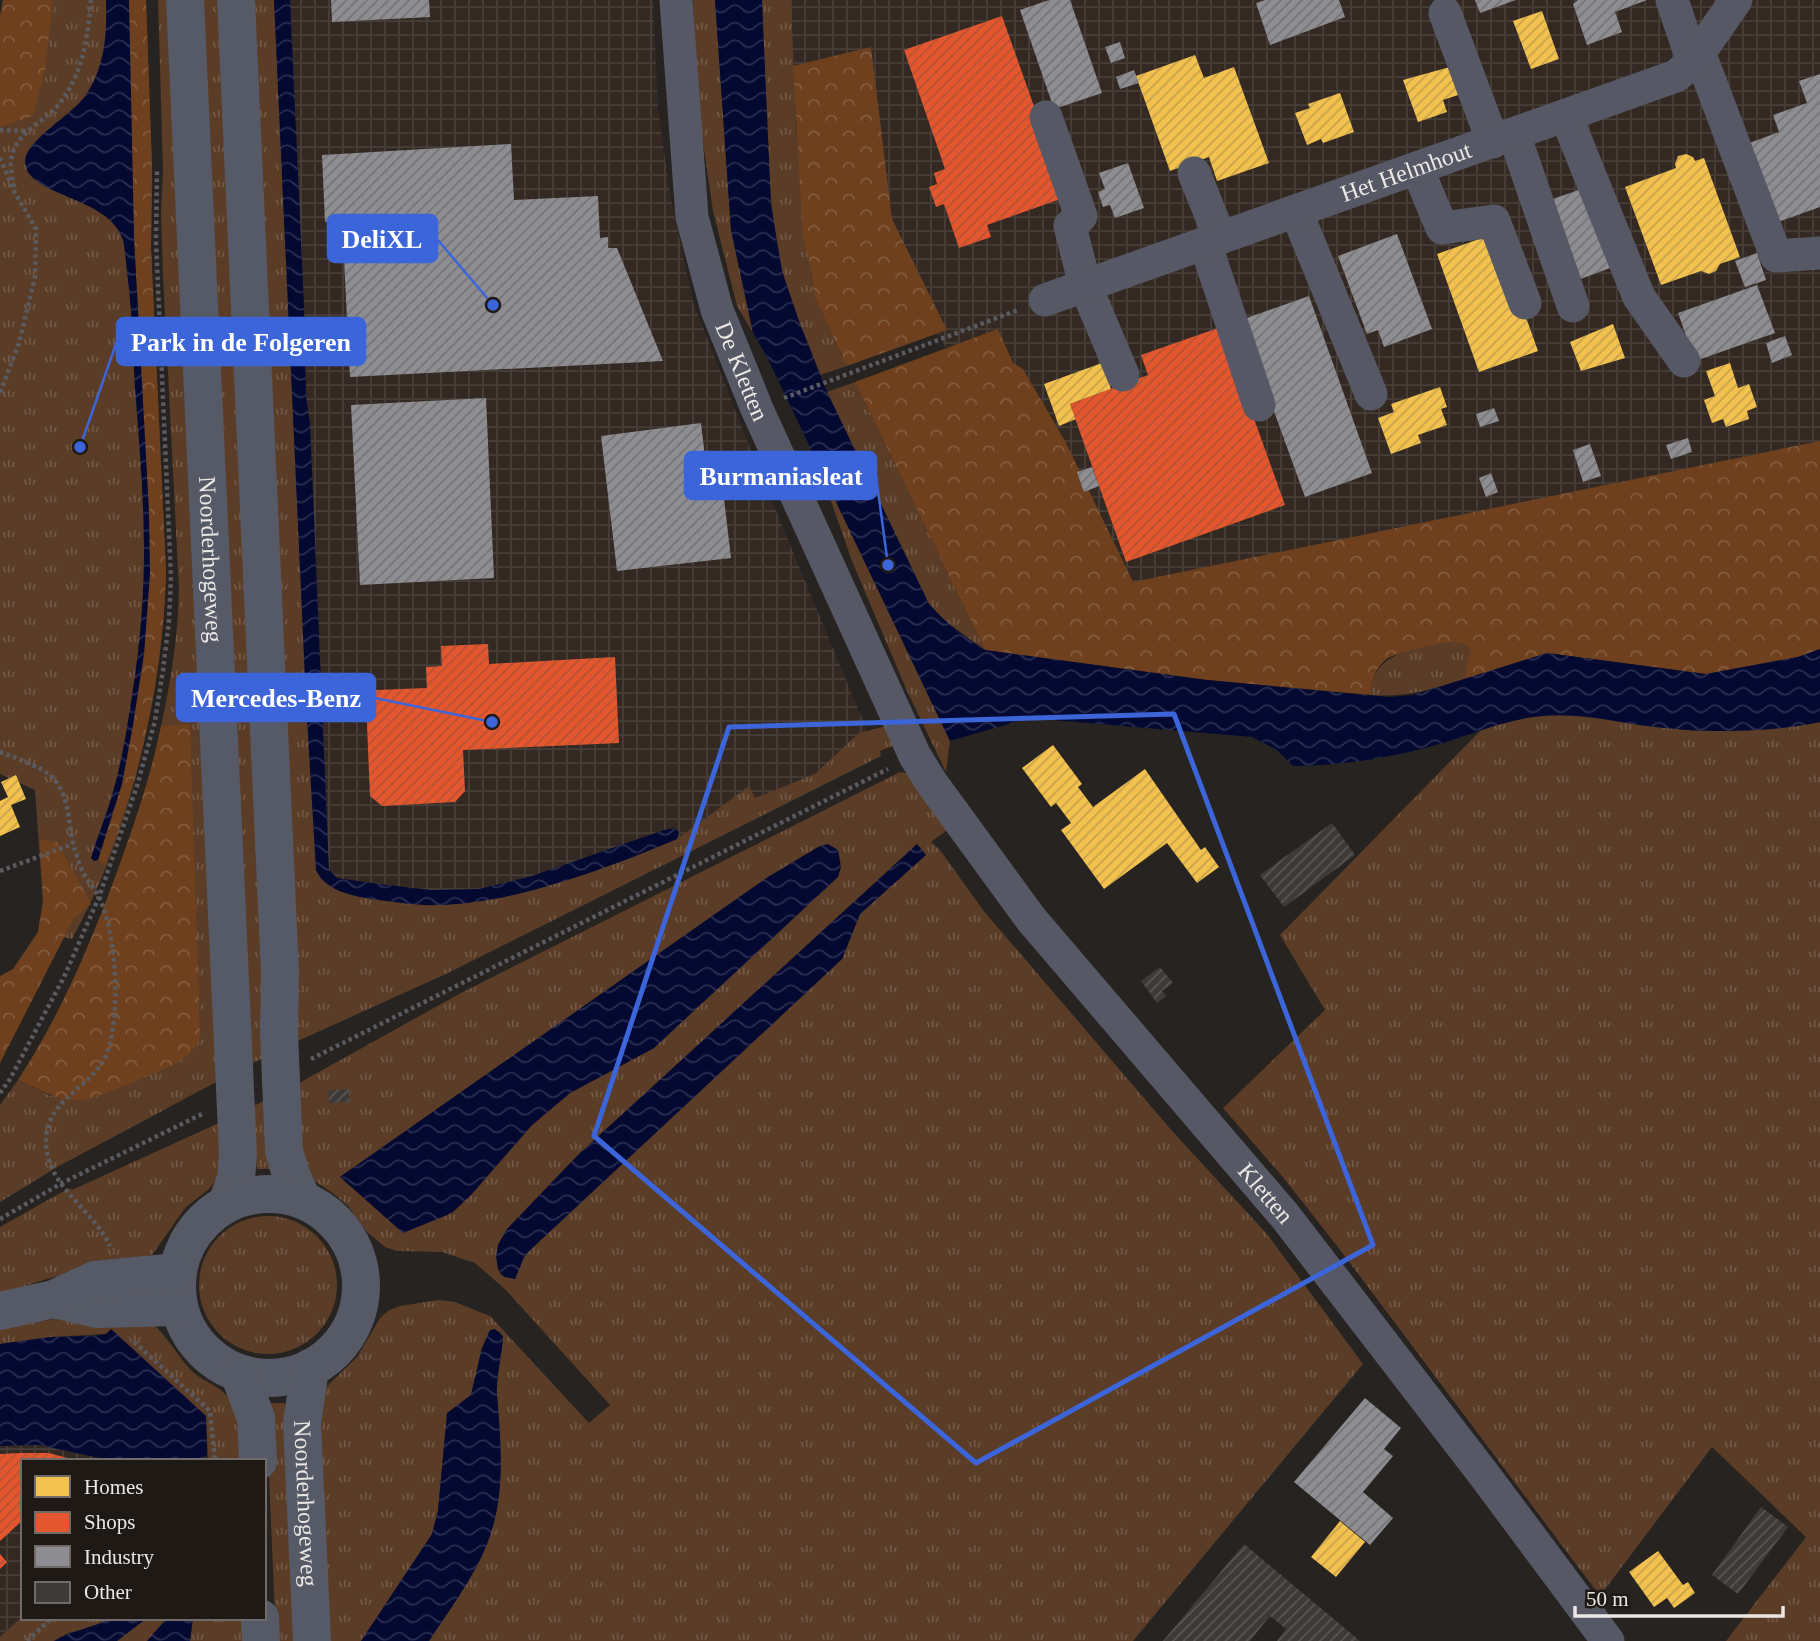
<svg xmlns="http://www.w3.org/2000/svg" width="1820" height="1641" font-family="'Times New Roman',serif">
	<defs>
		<pattern id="industrial-grid" width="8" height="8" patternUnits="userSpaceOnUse" patternTransform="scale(1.75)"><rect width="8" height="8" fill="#332922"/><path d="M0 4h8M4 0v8" fill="none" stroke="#473e37"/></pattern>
		<pattern id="grass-tufts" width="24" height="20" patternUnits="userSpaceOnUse" patternTransform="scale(1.75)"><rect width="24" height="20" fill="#5a3c27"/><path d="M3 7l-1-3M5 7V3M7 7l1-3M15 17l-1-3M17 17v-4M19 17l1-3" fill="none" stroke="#725846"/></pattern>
		<pattern id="forest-crowns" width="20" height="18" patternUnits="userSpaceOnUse" patternTransform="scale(1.75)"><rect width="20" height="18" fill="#6e401d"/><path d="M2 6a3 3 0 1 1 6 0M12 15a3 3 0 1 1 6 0" fill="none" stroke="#835c3e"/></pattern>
		<pattern id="water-waves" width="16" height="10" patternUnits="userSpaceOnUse" patternTransform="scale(1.75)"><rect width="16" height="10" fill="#040932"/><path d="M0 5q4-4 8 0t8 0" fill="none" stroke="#292d50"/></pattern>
		<pattern id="homes-hatch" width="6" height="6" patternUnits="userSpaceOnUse" patternTransform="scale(1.75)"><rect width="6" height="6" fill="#f2c14e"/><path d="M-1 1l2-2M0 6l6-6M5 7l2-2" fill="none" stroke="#c7a24c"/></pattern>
		<pattern id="shops-hatch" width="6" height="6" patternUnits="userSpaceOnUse" patternTransform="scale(1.75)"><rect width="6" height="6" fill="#e4572e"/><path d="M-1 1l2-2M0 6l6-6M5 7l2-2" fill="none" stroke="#b55235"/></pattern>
		<pattern id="industry-hatch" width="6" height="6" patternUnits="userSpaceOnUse" patternTransform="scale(1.75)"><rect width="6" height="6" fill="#8d8d92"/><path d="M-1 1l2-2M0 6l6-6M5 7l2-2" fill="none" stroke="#747477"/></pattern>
		<pattern id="building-hatch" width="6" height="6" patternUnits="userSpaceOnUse" patternTransform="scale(1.75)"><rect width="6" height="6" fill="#3d3a38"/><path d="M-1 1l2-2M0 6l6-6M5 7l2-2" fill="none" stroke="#595655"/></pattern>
	</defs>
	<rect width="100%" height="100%" fill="#262320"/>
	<g fill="url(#industrial-grid)">
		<polygon points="269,0 653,0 658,108 670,195 693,302 752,453 871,740 821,781 628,871 305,921"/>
		<polygon points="753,0 1820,0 1820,496 1113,607 865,222 758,90"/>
		<polygon points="0,1435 154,1461 23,1461 23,1618 193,1618 151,1641 0,1641"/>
	</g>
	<g fill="url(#grass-tufts)" fill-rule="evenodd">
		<path d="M3,0H146L152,169L151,248L166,573C163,692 130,835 72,939L38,932L43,902L35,790L0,774V17Z"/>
		<path d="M158,0H168L220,1080L59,1166L0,1202V1105L18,1080L51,1096L190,725L161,726C171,681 178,636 179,590L163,274L161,214L163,170Z"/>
		<polygon points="201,0 219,0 269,1055 251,1064"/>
		<polygon points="252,0 274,0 306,700 316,870 321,879 342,892 361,897 441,905 491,899 624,861 677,839 749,786 755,798 815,774 859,733 886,726 895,745 880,751 881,756 448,973 289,1045"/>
		<polygon points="693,0 715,0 731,230 753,333 737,306 713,211 697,101"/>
		<path d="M762,0H791L796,127L814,296L847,366L820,375C806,341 789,305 782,269C763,181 766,89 762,0Z"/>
		<polygon points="855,382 985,650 944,620 929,604 827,392"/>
		<polygon points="818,464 950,741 946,772 907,691 852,561"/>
		<path d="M1448,641L1466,644L1472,648L1464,680C1432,689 1404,698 1371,695C1372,651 1413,651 1448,641Z"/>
		<polygon points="1546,715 1590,716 1639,725 1696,731 1754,729 1820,722 1820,1641 1726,1641 1806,1537 1712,1447 1600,1596 1341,1251 1282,1176 1223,1108 1325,1010 1280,935 1481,730 1519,718"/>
		<path d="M900,772L912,774L951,827L931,842L940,850L983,910L1173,1132L1267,1234L1363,1364L1133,1641H429C449,1610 473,1579 487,1544C506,1498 501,1444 497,1395C496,1376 502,1356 503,1337L499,1331L482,1348L471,1395L447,1414L438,1511L432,1534L424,1549L361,1641H327L316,1412L324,1389L357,1357L380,1318L389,1310L400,1306L438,1300L455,1302L490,1316L589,1423L610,1405L506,1290L475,1263L442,1252L397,1251L385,1247L367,1232L347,1205L334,1194L310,1178L302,1167L290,1088L459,994ZM917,845L925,855L860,914L842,959L529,1251L524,1257L515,1279L501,1275L498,1269V1245L507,1229L579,1154ZM820,846L654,1048L570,1093L532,1125L470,1196L340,1177L768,877Z"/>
		<polygon points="271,1098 273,1169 257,1169 253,1106"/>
		<polygon points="221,1122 221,1169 215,1181 209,1189 185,1208 152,1255 47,1279 0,1294 0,1227 62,1192 71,1188 72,1190"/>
		<circle cx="268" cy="1285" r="69"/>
		<path d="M54,1319L152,1323C169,1338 178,1358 194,1373C206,1383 225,1388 232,1403C240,1420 243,1442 248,1461H208L206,1416L106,1334L51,1337L0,1344V1329Z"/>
		<polygon points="266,1403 285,1403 297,1641 276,1641"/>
		<polygon points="23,1616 23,1618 112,1618 88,1629 67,1633 54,1641 0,1641 0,1637"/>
		<polygon points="147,1618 167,1618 147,1641 117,1641"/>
		<polygon points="193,1618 244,1618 245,1641 190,1641"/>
	</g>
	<g fill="url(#forest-crowns)">
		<polygon points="3,0 53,0 45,70 33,116 0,127 0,17"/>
		<path d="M129,0H146L152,169L151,248L166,573C163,672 142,773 105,865L98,860L122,784L133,725L144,654L150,574L149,512L134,237Z"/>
		<polygon points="871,47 892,219 947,330 847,366 814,296 811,268 803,237 793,66"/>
		<path d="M998,329L1013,363L1023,369L1066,443L1133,582L1820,441V649L1798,657L1706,674L1547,653L1464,680L1471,648C1465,644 1458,642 1450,642C1442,642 1398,653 1390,657C1376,665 1371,681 1371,695L1207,680L985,650L855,382Z"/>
		<path d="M190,724L200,1038C196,1046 191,1054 183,1059C171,1067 94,1100 81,1100C58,1101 38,1089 18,1080C61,1014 91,943 118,869C135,822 151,775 161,726Z"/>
		<polygon points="40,840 57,842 91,904 74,918 0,1063 0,976 13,969 38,932 43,902"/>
	</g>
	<g fill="url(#water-waves)">
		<path d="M106,0H129L134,237L149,512L150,574L144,654L133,725L122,784L98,860L94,861L91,858C98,835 108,811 114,788C121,764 125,739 129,715C138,661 144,607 144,552C144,497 139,442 135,388C133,349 132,310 127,272C126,262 125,250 123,240C109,195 25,197 25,161C26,140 72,115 85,96C105,68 107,34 106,0Z"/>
		<path d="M274,0H290L304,306L306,396L310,424L329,870L337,878L379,884L431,890L479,889L532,876L664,830L675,828L679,832L677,839C607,868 517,903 440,905C417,906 393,902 371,899C350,895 326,891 316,870L306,700Z"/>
		<path d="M715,0H762L771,205L782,271L799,321L827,392L929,604C945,622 963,637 985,650L1207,680L1389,697L1413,695L1547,653L1706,674L1798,657L1820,649V722C1765,734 1694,733 1639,725C1607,720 1576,713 1543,716C1502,719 1465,738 1425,748C1383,759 1337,766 1293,766L1277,750L1252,737L1029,718L950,741L768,359L753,333L731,230Z"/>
		<polygon points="828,844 838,850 841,867 838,877 654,1048 570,1093 532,1125 470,1196 452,1213 403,1233 340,1177 768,877 820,846"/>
		<polygon points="917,844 926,855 860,914 842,959 529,1251 524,1257 515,1279 504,1277 498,1269 496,1256 498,1245 507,1229 579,1154"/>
		<polygon points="111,1329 206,1416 207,1455 199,1461 113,1461 39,1445 0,1446 0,1344 51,1337 91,1336 106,1334"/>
		<path d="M495,1329L503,1336C502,1356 496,1375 497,1395C501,1444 506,1497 487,1544C473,1579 449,1610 429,1641H361L432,1534L438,1511L447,1413L471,1395L482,1348L490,1330Z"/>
		<path d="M112,1618H147L117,1641H54C72,1630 93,1628 112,1618Z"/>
		<polygon points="167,1618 193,1618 190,1641 147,1641"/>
	</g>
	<g fill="url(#homes-hatch)">
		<polygon points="1542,11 1559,59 1531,69 1513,21"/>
		<polygon points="1195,55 1204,78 1234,67 1269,163 1217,181 1209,157 1170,171 1136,76"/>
		<polygon points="1457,65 1467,92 1443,100 1447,112 1418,122 1403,80"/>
		<polygon points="1340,93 1354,132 1323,143 1321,139 1307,145 1295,113 1310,108 1308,104"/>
		<polygon points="1686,154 1693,157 1695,161 1704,158 1740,257 1720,264 1716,271 1709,274 1701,271 1661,285 1625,187 1676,168 1675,164 1678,156"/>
		<polygon points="1496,233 1538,351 1479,372 1437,254"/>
		<polygon points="1613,324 1625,358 1581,371 1570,342"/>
		<polygon points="1102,363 1111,389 1070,404 1076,419 1059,426 1044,384"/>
		<polygon points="1730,363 1738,388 1749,384 1757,407 1747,411 1749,419 1726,427 1723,419 1712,423 1704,400 1715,396 1706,371"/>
		<polygon points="1440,387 1447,407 1441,409 1447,425 1418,435 1421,443 1391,454 1378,418 1394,412 1391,404"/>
		<polygon points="1053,745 1082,784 1078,787 1093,807 1145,769 1201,850 1205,847 1219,867 1197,883 1167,843 1104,889 1061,830 1071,823 1056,803 1051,807 1022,768"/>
		<polygon points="16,775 26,799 11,805 20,827 0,836 0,801 8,797 1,782"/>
		<polygon points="1340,1521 1365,1542 1336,1577 1311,1557"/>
		<polygon points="1658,1551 1683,1585 1688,1582 1695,1593 1674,1608 1667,1598 1654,1607 1629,1572"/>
	</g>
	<g fill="url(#shops-hatch)">
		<polygon points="1002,16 1066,197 987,225 991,237 959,248 944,204 936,207 929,187 937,184 934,173 945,169 904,50"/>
		<polygon points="1221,327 1285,505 1126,562 1070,404 1148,375 1141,355"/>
		<polygon points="488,644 489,664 615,657 619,743 463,750 465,791 455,802 382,806 370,796 366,701 376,690 427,688 426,667 442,666 441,646"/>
		<polygon points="20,1453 49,1453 78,1461 23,1461 23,1520 0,1541 0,1454"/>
		<polygon points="0,1554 7,1562 0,1569"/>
	</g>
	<g fill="url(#industry-hatch)">
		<polygon points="331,0 429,0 430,17 332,22"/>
		<polygon points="1049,0 1070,0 1102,93 1054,109 1020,10"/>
		<polygon points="1265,0 1339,0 1345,17 1270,45 1256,3"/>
		<polygon points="1475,0 1516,0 1480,13"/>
		<polygon points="1578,0 1647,0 1615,12 1622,32 1587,45 1573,4"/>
		<polygon points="1120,42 1125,58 1111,63 1105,47"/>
		<polygon points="1134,70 1139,83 1120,89 1116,77"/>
		<polygon points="1820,74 1820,207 1772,224 1744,145 1779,132 1773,115 1807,103 1799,81"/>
		<polygon points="511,144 514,200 598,196 600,238 608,237 608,248 617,248 663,361 350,377 342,221 325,222 322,155"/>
		<polygon points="1128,163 1144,208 1115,218 1110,205 1103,207 1098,192 1105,189 1099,173"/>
		<polygon points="1590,186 1618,265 1578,280 1550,200"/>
		<polygon points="1397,234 1432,329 1384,347 1378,330 1367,334 1338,256"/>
		<polygon points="1757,253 1766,280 1745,287 1735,261"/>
		<polygon points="1757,285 1775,333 1695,361 1678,313"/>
		<polygon points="1309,296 1372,473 1305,497 1241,320"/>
		<polygon points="1785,336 1792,355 1772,363 1766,343"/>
		<polygon points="486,398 494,578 360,585 351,405"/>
		<polygon points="1494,408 1499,421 1480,427 1476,414"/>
		<polygon points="701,423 709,491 723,490 731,558 617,571 601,436"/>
		<polygon points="1688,438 1692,452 1671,459 1666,445"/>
		<polygon points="1590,444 1601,476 1583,482 1573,450"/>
		<polygon points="1092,467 1099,486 1084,492 1077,472"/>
		<polygon points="1491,473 1498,492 1486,497 1479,478"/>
		<polygon points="1365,1398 1401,1428 1384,1449 1393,1456 1363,1492 1393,1518 1370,1545 1294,1482"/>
	</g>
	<g fill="url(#building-hatch)">
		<polygon points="1332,823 1355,855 1284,907 1260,875"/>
		<polygon points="1160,967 1173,983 1162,991 1166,996 1157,1003 1141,981"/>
		<polygon points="349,1089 350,1102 329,1103 328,1090"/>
		<polygon points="1761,1507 1788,1527 1738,1594 1712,1575"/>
		<polygon points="1244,1544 1360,1641 1277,1641 1286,1629 1270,1616 1250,1641 1163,1641"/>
	</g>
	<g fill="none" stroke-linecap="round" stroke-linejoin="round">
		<g stroke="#5a5b61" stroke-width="4.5" stroke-dasharray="3.5 3.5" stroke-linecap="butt">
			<polyline points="0,130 27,131"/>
			<polyline points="0,158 14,191 36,229 35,277 19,343 0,393"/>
			<path d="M14,187C13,179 10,168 11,160C15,132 45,122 60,103C83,73 88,36 91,0"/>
			<polyline points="784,398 1018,310"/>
			<path d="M0,752C14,757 42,767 52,777C71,797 67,822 74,847C77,856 80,868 85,876C90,884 96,891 100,899C116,936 121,1011 108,1050C96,1088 44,1097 46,1144C48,1188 94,1210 110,1246"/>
			<polyline points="0,871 73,844"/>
			<polyline points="311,1059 888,769"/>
			<polyline points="0,1093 10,1079 64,977 99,897 137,786 155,721 163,670 169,621 171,577 156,242 157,169"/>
			<polyline points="0,1219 62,1183 204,1113"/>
			<polyline points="134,1342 210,1411 215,1461"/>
			<polyline points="27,1641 52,1618"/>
		</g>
		<g stroke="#565965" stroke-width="33">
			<path id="s1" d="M676,0L692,217L717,310L757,409L915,756L931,782L1031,919L1285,1216L1485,1476L1608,1641"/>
			<polyline points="1672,0 1693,62"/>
			<polyline points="1445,13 1493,142"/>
			<polyline points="1699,52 1776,256 1820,253"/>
			<polyline points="1566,116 1639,297 1684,361"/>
			<polyline points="1046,117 1081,216 1070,226 1085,285 1123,375"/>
			<polyline points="1514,134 1573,306"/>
			<polyline points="1417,168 1442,228 1494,221 1525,303"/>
			<polyline points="1194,173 1220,238"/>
			<polyline points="1296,211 1371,394"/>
			<polyline points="1205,243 1259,405"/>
			<path id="s2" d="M1045,300L1676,76L1693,62L1736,0"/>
		</g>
		<g stroke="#565a66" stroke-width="38">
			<path id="s3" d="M185,0L238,1154L236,1179L227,1203"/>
			<polyline points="236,0 280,973 279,1033 284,1151 291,1175 302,1199"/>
			<circle cx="269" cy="1286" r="92"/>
			<polyline points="54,1299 97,1309 179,1307"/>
			<polyline points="0,1311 54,1299 95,1280 177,1272"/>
			<path id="s4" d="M310,1368L302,1423L312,1641"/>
			<polyline points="239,1373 256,1418 258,1461"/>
			<polyline points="260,1618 261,1641"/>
		</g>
	</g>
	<path fill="none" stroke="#3c65da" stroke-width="5" stroke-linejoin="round" d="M1174,714L1373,1245L976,1463L594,1136L729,727Z"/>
	<g text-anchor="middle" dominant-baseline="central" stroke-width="7" stroke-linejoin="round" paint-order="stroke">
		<g font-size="24" fill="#ebe7e4" stroke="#1e1915">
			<text stroke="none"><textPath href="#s2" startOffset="383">Het Helmhout</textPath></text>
			<text stroke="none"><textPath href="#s1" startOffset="380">De Kletten</textPath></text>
			<text stroke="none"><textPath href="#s3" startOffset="560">Noorderhogeweg</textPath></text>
			<text stroke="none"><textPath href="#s1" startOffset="1363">Kletten</textPath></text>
			<text stroke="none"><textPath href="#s4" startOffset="136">Noorderhogeweg</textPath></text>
		</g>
	</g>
	<path fill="none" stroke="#3c65da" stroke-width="2.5" d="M493 305L437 239M80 447L117 341M888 565L876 476M492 722L375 698"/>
	<g fill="#3c65da" stroke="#1e1915" stroke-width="2.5">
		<circle cx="493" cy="305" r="7"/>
		<circle cx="80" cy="447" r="7"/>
		<circle cx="888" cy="565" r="7"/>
		<circle cx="492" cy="722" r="7"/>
	</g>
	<g fill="#3c65da" stroke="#3c65da" stroke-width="2.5">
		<rect x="328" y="215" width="109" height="47" rx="7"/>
		<rect x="117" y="318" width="248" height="47" rx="7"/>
		<rect x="685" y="452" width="191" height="47" rx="7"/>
		<rect x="177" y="674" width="198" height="47" rx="7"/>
	</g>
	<g font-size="26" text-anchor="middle" font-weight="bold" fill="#fff">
		<text x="382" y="248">DeliXL</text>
		<text x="241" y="351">Park in de Folgeren</text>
		<text x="781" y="485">Burmaniasleat</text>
		<text x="276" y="707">Mercedes-Benz</text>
	</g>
	<rect x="21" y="1459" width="245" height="161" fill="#1e1915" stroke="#706b68" stroke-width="2"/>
	<rect x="35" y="1476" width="35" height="21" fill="#f2c14e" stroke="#706b68" stroke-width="2"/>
	<text x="84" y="1494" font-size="21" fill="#ebe7e4">Homes</text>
	<rect x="35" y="1512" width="35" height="21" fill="#e4572e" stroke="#706b68" stroke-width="2"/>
	<text x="84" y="1529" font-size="21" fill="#ebe7e4">Shops</text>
	<rect x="35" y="1546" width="35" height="21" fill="#8d8d92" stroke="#706b68" stroke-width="2"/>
	<text x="84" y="1564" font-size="21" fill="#ebe7e4">Industry</text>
	<rect x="35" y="1582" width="35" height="21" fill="#3d3a38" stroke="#706b68" stroke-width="2"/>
	<text x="84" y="1599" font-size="21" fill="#ebe7e4">Other</text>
	<path d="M1575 1606v10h208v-10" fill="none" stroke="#ebe7e4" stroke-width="3.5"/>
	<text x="1586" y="1606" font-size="21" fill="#ebe7e4" stroke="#1e1915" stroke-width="5" paint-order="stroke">50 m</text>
</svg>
